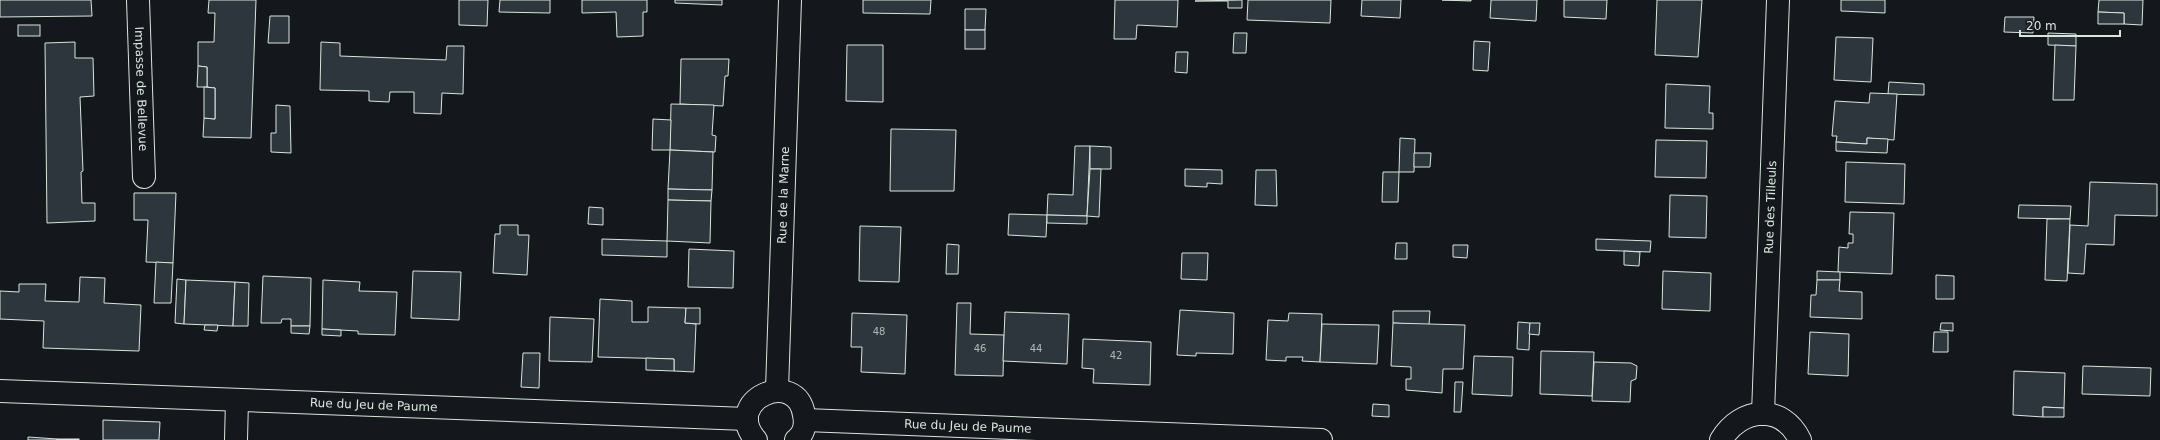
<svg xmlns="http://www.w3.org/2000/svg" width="2160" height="440" font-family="'DejaVu Sans',sans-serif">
	<rect width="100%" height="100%" fill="#14181c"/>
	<g fill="#2c363c" stroke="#d8e6dc">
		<polygon points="0,0 91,0 92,16 0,17"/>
		<polygon points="209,0 256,0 251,138 203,137 204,118 215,119 215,88 207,87 207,67 198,66 198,42 214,42 215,13 208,13"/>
		<polygon points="459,0 488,0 487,26 459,25"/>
		<polygon points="500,0 550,0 550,13 499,12"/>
		<polygon points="582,0 647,0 647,12 643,12 643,36 617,37 616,12 582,13"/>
		<polygon points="675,0 722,0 722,5 675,3"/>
		<polygon points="863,0 931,0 930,14 863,13"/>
		<polygon points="1115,0 1178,0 1177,27 1137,25 1136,39 1114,39"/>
		<polygon points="1242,0 1242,8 1228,8 1228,1 1195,1"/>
		<polygon points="1248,0 1331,0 1330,23 1247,20"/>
		<polygon points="1362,0 1401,0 1400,18 1361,16"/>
		<polygon points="1442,0 1471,0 1471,1"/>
		<polygon points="1491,0 1537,0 1536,21 1490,18"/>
		<polygon points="1564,0 1607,0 1606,19 1564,17"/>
		<polygon points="1657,0 1702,0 1698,57 1655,55"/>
		<polygon points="1841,0 1885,0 1885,13 1841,11"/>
		<polygon points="2099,0 2143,0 2142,25 2124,24 2124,13 2098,12"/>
		<polygon points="965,9 986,9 985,30 965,30"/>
		<polygon points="2098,12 2124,13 2124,24 2098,24"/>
		<polygon points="270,16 289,16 289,43 268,43"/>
		<polygon points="2005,17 2034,17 2033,33 2004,32"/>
		<rect x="18" y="25" width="22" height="11"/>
		<rect x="965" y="30" width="20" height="19"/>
		<polygon points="1234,33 1247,33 1246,53 1233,53"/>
		<polygon points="2048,33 2076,34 2076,46 2048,45"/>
		<polygon points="1836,37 1873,38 1871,82 1834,80"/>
		<polygon points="1474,41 1490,42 1488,71 1473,70"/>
		<polygon points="75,42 75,58 93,58 94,96 80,97 83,171 81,172 82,203 95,203 95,221 47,223 45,43"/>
		<polygon points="321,42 340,43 340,56 446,60 447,46 464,46 463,94 442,93 441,114 414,113 414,92 390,92 389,102 369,101 369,91 320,90"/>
		<polygon points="847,45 883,45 883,102 846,101"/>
		<polygon points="2055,45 2076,46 2074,100 2053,100"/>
		<polygon points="1176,52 1188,52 1187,73 1175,72"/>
		<polygon points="681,59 729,59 728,76 725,76 723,106 680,104"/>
		<polygon points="198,66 207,67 207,87 197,87"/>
		<polygon points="1889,82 1924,84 1924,95 1888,94"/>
		<polygon points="1666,84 1710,86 1709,113 1713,113 1713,129 1665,128"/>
		<polygon points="204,87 215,88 215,119 204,118"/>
		<polygon points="1870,93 1897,94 1894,140 1867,138 1867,144 1836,142 1837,136 1832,136 1835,101 1869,103"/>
		<polygon points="671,104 714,105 712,135 716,136 715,152 670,150"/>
		<polygon points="276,105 290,106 291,153 271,152 271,133 276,133"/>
		<polygon points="653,119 671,120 670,150 652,150"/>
		<polygon points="891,129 956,130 954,191 890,191"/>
		<polygon points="1400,138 1415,139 1414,172 1399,172"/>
		<polygon points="1867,138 1888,139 1887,153 1836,151 1836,142 1867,144"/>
		<polygon points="1656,140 1707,141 1706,178 1655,177"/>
		<polygon points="1075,146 1090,146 1087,216 1047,215 1048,194 1073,195"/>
		<polygon points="1090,146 1111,147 1111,169 1090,169"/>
		<polygon points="670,150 713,152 712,190 668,189"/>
		<polygon points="1414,153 1431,153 1430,167 1414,167"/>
		<polygon points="1846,162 1905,164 1904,204 1845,202"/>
		<polygon points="1090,169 1101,169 1099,217 1087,216"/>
		<polygon points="1185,169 1222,170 1222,184 1207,183 1207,187 1185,186"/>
		<polygon points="1256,170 1276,170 1277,206 1255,205"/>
		<polygon points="1383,172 1399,172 1398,202 1382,202"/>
		<polygon points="2090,182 2157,184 2157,216 2115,215 2114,245 2086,244 2084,274 2068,273 2070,225 2088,226"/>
		<polygon points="668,189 712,190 711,201 668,200"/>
		<polygon points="134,193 176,193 173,263 146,262 148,220 134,220"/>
		<polygon points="1670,195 1707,196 1706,238 1669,237"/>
		<polygon points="668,200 711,201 710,243 667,241"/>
		<polygon points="2019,205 2071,206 2070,219 2018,218"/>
		<polygon points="589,207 603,208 603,225 588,224"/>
		<polygon points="1850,212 1894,213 1892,274 1838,272 1839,247 1848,248 1848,243 1853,243 1853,234 1849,234"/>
		<polygon points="1009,214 1047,215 1046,237 1008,235"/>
		<polygon points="1047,215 1087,216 1087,224 1047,223"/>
		<polygon points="2047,219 2070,219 2067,281 2045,280"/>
		<polygon points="500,225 518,225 518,235 529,235 527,275 493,273 495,234 500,234"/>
		<polygon points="860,226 901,227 899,282 859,281"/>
		<polygon points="602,239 667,241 667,257 602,255"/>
		<polygon points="1596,239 1651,241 1650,252 1596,250"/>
		<polygon points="1396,243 1407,243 1407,259 1395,259"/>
		<polygon points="947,244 959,245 958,274 946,274"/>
		<polygon points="1453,245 1468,245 1467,258 1453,257"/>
		<polygon points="689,249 734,251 733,288 688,287"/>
		<polygon points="1624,251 1640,252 1639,266 1624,265"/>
		<polygon points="1182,253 1208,253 1207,280 1181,279"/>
		<polygon points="156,262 173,263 171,303 154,303"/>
		<polygon points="413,271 461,272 459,320 411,318"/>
		<polygon points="1663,271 1711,273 1710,311 1662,309"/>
		<polygon points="1817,271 1840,272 1840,280 1817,280"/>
		<polygon points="1936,275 1954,276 1954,299 1936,299"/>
		<polygon points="263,276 311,278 310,326 291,326 291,319 282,319 281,323 261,323"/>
		<polygon points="80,277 105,278 104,303 141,305 139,351 43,348 44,321 0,319 0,291 19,292 19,284 46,284 45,301 79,302"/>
		<polygon points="177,279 186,280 184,324 175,323"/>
		<polygon points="186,280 235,282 233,326 184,324"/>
		<polygon points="323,280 360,282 359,291 397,292 395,335 358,334 358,331 322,329"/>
		<polygon points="1817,280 1840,280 1839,291 1862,292 1862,319 1810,317 1811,295 1816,295"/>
		<polygon points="235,282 249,283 248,326 233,326"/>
		<polygon points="600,299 632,301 632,322 648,322 648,307 686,308 685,323 696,324 694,372 674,371 674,359 598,357"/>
		<polygon points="957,303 971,303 970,334 1004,335 1003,376 955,375"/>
		<polygon points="686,308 700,308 700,324 685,323"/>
		<polygon points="1180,310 1234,313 1233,354 1196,353 1196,356 1177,355"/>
		<polygon points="1393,311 1430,311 1429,325 1393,323"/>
		<polygon points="1005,312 1069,314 1067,364 1003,361"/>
		<polygon points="852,313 907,315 905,374 861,372 862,347 851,347"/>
		<polygon points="1289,313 1322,314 1320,362 1302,361 1303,357 1286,357 1286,361 1266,360 1268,320 1288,321"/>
		<polygon points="550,317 594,319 592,362 549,361"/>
		<polygon points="1518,322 1530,323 1529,350 1517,349"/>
		<polygon points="1393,323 1465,325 1463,369 1443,369 1442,393 1406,390 1406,379 1411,379 1411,367 1391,366"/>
		<polygon points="1530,323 1540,323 1539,335 1529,334"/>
		<polygon points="1941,323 1953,323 1953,331 1940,330"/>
		<polygon points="1322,324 1379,325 1377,364 1320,362"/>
		<polygon points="205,325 218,325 217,331 204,330"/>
		<polygon points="291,326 310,326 309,334 291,333"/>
		<polygon points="322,329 341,330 341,336 322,335"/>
		<polygon points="1810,332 1849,334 1848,376 1808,374"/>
		<polygon points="1934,332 1948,332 1948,352 1933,352"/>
		<polygon points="1083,339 1151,342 1150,385 1093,383 1094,369 1082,368"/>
		<polygon points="1541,351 1594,352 1592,396 1540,394"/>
		<polygon points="523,353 540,353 539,388 521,387"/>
		<polygon points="1474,356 1513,357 1512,396 1472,394"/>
		<polygon points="646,358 674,359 674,371 646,370"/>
		<polygon points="1594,362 1631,363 1637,366 1636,379 1631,381 1630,402 1592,401"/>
		<polygon points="2083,366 2151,368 2150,396 2082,394"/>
		<polygon points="2014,371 2065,373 2064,408 2043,407 2043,417 2013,415"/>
		<polygon points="1455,382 1463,382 1461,412 1454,412"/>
		<polygon points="1373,404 1389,405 1389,417 1372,416"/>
		<polygon points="2043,407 2064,408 2064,417 2043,417"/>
		<polygon points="103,420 160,422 159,440 103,440"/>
		<polygon points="28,437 57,439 57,440 28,440"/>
		<rect x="57" y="439" width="22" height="1"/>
	</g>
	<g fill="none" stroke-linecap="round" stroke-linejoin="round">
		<defs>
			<g id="minor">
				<path id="s1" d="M138,0L144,177"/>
				<path id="s2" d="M777,390L790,0"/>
				<path id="s3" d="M0,391L747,419"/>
				<path id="s4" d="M1763,414L1778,0"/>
				<path id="s5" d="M805,420L1321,440"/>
				<polyline points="236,440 237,400"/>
				<path d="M756,440C721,400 797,367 804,415C806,424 804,434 796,440"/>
				<path d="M1721,440C1741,407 1782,403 1800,440"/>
			</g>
		</defs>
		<use href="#minor" stroke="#d8e6dc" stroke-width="24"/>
		<use href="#minor" stroke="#14181c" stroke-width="22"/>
	</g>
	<g text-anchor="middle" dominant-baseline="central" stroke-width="3" stroke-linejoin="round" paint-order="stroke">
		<g font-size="10" fill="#adbab4">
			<text x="879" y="331">48</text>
			<text x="980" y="348">46</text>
			<text x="1036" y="348">44</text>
			<text x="1116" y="355">42</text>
		</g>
		<g font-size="12" fill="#d8e6dc" stroke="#14181c">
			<text stroke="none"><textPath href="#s1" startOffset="89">Impasse de Bellevue</textPath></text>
			<text stroke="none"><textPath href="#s2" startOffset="195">Rue de la Marne</textPath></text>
			<text stroke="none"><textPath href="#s4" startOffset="207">Rue des Tilleuls</textPath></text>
			<text stroke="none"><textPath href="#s3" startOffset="374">Rue du Jeu de Paume</textPath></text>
			<text stroke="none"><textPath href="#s5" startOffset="163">Rue du Jeu de Paume</textPath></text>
		</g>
	</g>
	<path d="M2020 30v6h100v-6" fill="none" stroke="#d8e6dc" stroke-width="2"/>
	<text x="2026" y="30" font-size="12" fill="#d8e6dc" stroke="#14181c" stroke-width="3" paint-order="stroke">20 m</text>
</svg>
